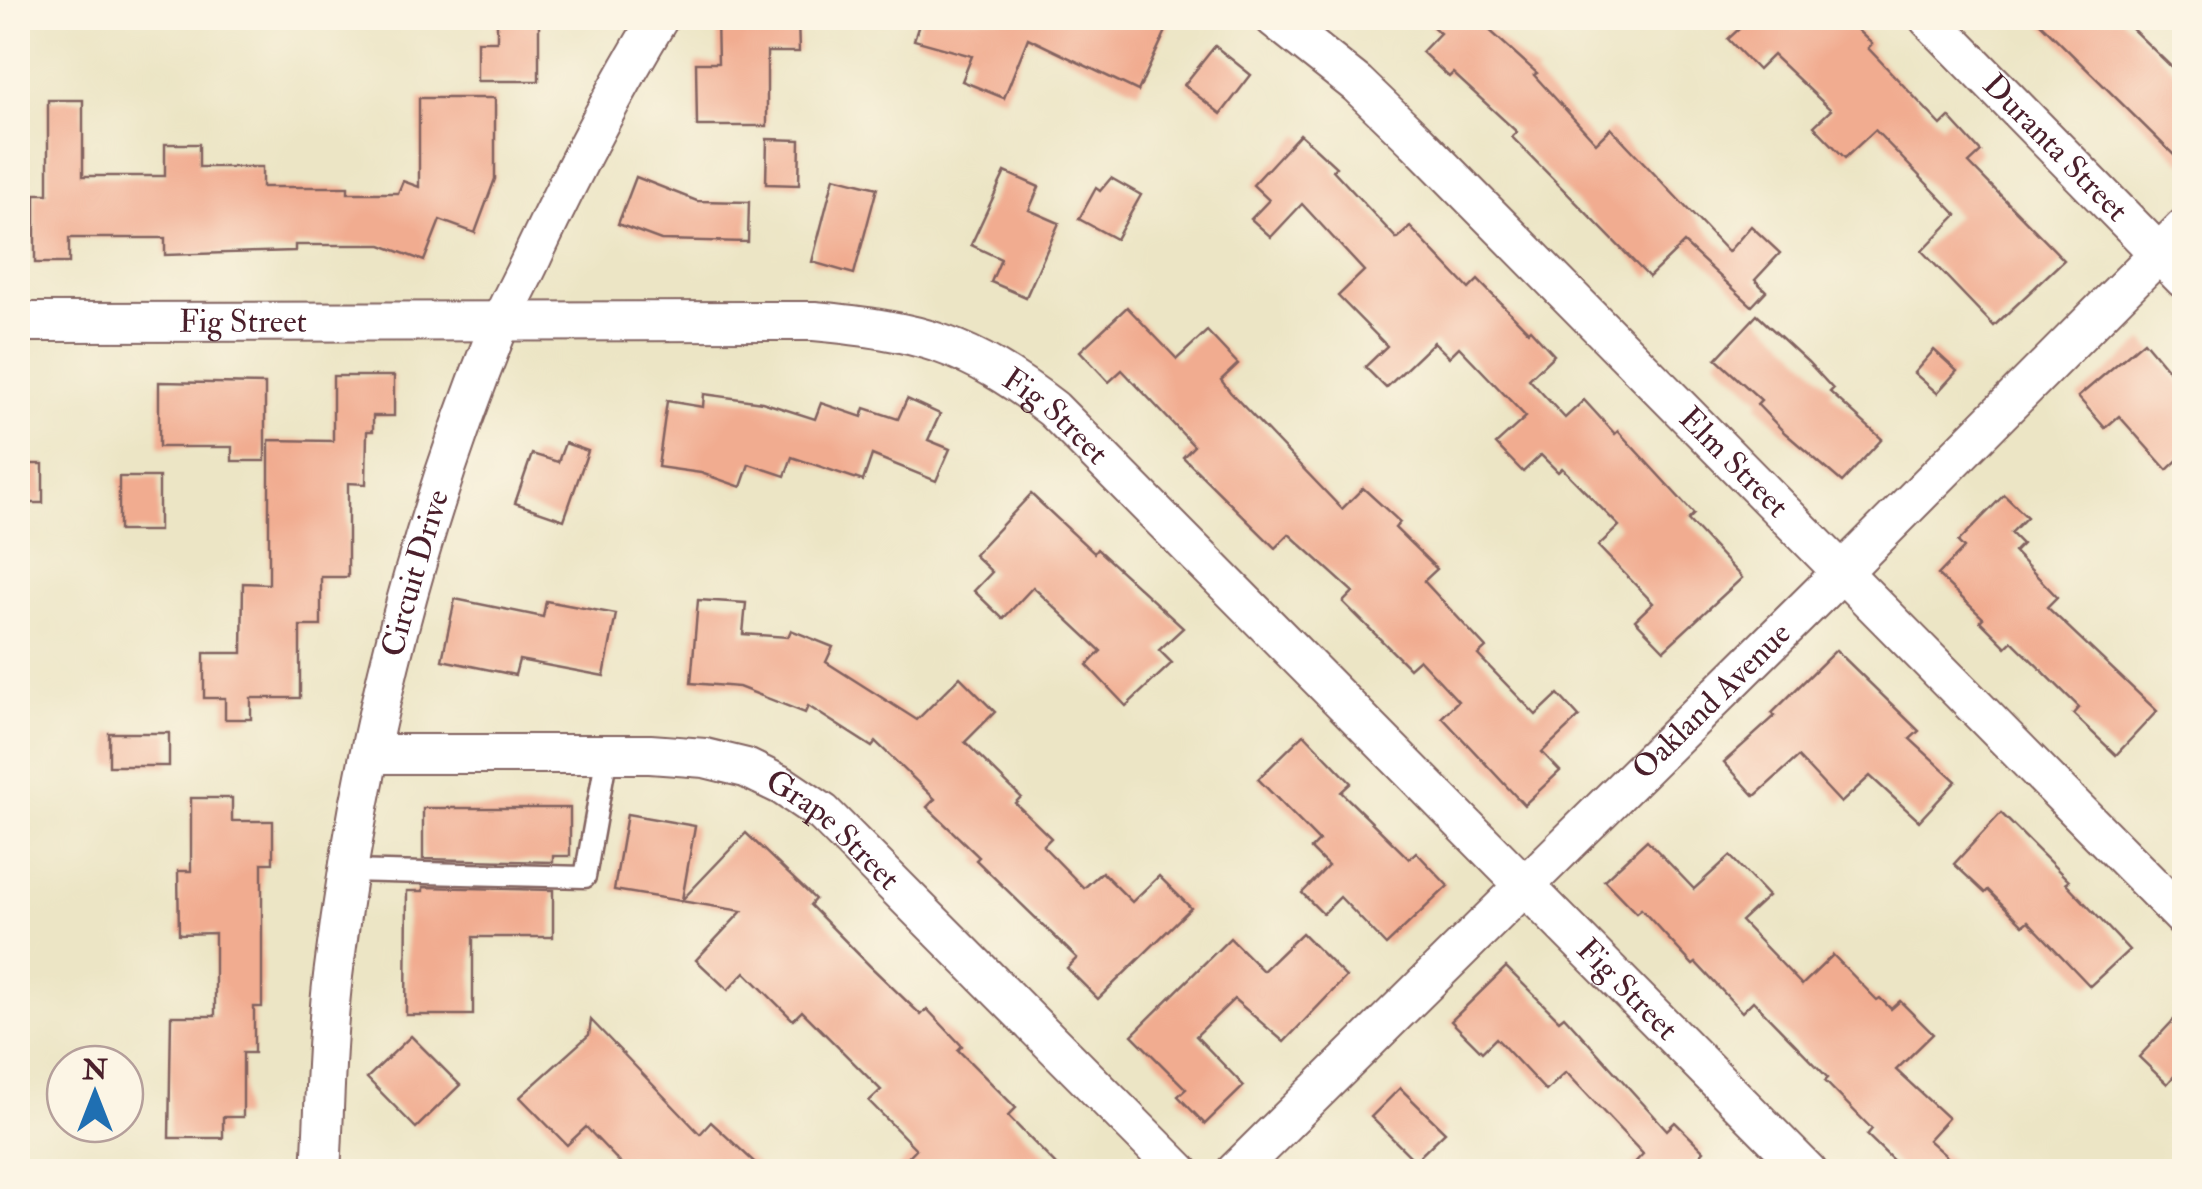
<svg xmlns="http://www.w3.org/2000/svg" width="2202" height="1189" font-family="'IM FELL Double Pica',serif">
	<rect width="100%" height="100%" fill="#fcf5e5"/>
	<filter id="ink" filterUnits="userSpaceOnUse"><feTurbulence type="fractalNoise" baseFrequency=".01" numOctaves="2"/><feDisplacementMap in="SourceGraphic" scale="20" xChannelSelector="R" yChannelSelector="G"/><feConvolveMatrix kernelMatrix="1 2 1 2 8 2 1 2 1" color-interpolation-filters="sRGB"/></filter>
	<filter id="wash" filterUnits="userSpaceOnUse"><feTurbulence type="fractalNoise" baseFrequency=".0048" numOctaves="4" result="noise"/><feDisplacementMap in="SourceGraphic" scale="40" xChannelSelector="R" yChannelSelector="G"/><feGaussianBlur stdDeviation="2.25" result="paint"/><feColorMatrix in="noise" values="0 0 0 0 0 0 0 0 0 0 0 0 0 0 0 0 0 1.4 0 .05"/><feComposite in="paint" operator="in"/></filter>
	<g filter="url(#wash)">
		<rect width="100%" height="100%" fill="#ece5c5"/>
		<g id="blocks">
			<g fill="#f1ac90">
				<polygon points="717,18 798,18 799,52 767,52 767,126 697,126 696,63 718,63"/>
				<polygon points="921,18 1172,18 1138,91 1028,38 1004,98 962,81 972,56 914,40"/>
				<polygon points="1423,18 1476,18 1537,73 1534,75 1596,143 1611,128 1728,252 1751,226 1780,253 1755,280 1766,291 1752,306 1684,243 1649,277 1512,137 1517,132 1453,73 1449,77 1422,52 1440,33"/>
				<polygon points="1751,18 1845,18 1872,44 1868,48 1941,125 1949,117 1981,152 1969,163 2064,260 1994,326 1922,251 1957,215 1875,130 1845,158 1814,126 1831,110 1773,55 1758,70 1728,39"/>
				<polygon points="2035,18 2121,18 2184,79 2184,165"/>
				<polygon points="497,20 539,20 539,81 477,81 477,41 497,41"/>
				<polygon points="1215,46 1251,75 1221,114 1184,85"/>
				<polygon points="419,98 495,98 495,179 475,233 440,220 424,261 381,245 295,245 295,251 165,255 165,238 69,238 69,263 35,263 35,194 48,194 48,100 83,100 83,176 165,176 165,144 199,144 199,167 262,167 262,187 348,187 348,193 398,193 403,181 419,187"/>
				<polygon points="1300,134 1336,167 1333,170 1397,239 1410,227 1469,289 1478,280 1528,331 1530,329 1554,355 1529,379 1565,418 1584,400 1615,434 1618,431 1694,514 1688,520 1742,578 1664,650 1635,620 1653,603 1598,546 1619,526 1562,468 1558,472 1541,455 1523,472 1496,444 1526,417 1459,347 1449,357 1434,342 1386,388 1365,367 1387,346 1338,296 1364,271 1302,204 1271,237 1251,219 1269,200 1253,185"/>
				<polygon points="767,139 800,140 799,185 766,184"/>
				<polygon points="1005,172 1039,187 1029,210 1059,223 1026,297 991,282 1001,259 971,245"/>
				<polygon points="636,177 697,201 749,202 748,242 661,240 618,224"/>
				<polygon points="834,177 877,188 854,274 812,262"/>
				<polygon points="1111,178 1141,195 1116,239 1079,219 1096,188 1100,191"/>
				<polygon points="1127,307 1177,359 1207,331 1238,364 1221,380 1230,392 1342,509 1363,488 1400,522 1395,528 1437,569 1424,581 1486,648 1478,655 1536,715 1558,694 1579,717 1542,752 1560,771 1524,805 1442,717 1458,701 1419,659 1409,668 1343,602 1353,592 1289,534 1275,548 1183,457 1194,446 1122,370 1109,382 1080,351"/>
				<polygon points="1757,315 1808,362 1833,389 1830,392 1882,439 1842,482 1785,433 1757,404 1761,400 1716,359"/>
				<polygon points="2144,341 2184,389 2184,454 2167,470 2119,416 2105,428 2078,397"/>
				<polygon points="1934,350 1957,371 1937,393 1914,373"/>
				<polygon points="333,376 394,376 394,416 373,416 373,431 367,431 366,484 348,483 348,577 321,577 321,626 300,626 300,698 251,698 251,719 225,719 225,698 204,698 204,653 242,653 243,583 269,584 269,440 333,441"/>
				<polygon points="159,382 265,384 265,461 232,461 232,447 159,447"/>
				<polygon points="704,394 762,402 815,419 821,403 862,417 865,408 898,419 907,399 940,414 928,440 950,449 936,481 872,455 863,481 792,457 785,476 749,464 741,487 701,473 658,467 667,401 703,407"/>
				<polygon points="565,443 588,451 564,520 515,503 532,454 558,462"/>
				<rect x="18" y="464" width="25" height="39"/>
				<rect x="119" y="477" width="40" height="54"/>
				<polygon points="1031,494 1094,553 1097,549 1183,628 1159,650 1172,663 1126,706 1087,665 1101,651 1033,587 1003,619 974,591 992,572 974,555"/>
				<polygon points="2004,495 2027,517 2011,533 2022,544 2014,552 2057,597 2047,607 2157,711 2116,755 2073,714 2079,707 2012,641 2006,647 1980,621 1983,618 1938,575 1964,548 1958,542"/>
				<polygon points="455,599 543,617 546,601 616,614 604,676 519,660 515,675 442,660"/>
				<polygon points="698,600 746,603 743,634 788,637 791,630 833,647 826,662 917,720 960,677 995,712 965,742 1021,797 1015,803 1051,838 1043,846 1084,888 1102,872 1132,902 1159,876 1191,908 1098,999 1067,968 1077,958 976,860 979,857 927,807 935,799 876,742 872,747 808,706 805,713 739,687 691,683"/>
				<polygon points="1836,650 1919,731 1910,739 1956,781 1919,821 1870,776 1841,803 1798,757 1755,796 1724,762 1775,716 1772,713"/>
				<rect x="109" y="733" width="60" height="33"/>
				<polygon points="1304,734 1351,783 1341,792 1409,859 1416,852 1448,886 1386,945 1340,897 1323,914 1302,893 1328,866 1311,849 1319,841 1258,779"/>
				<polygon points="191,798 232,798 232,821 273,821 273,863 262,863 262,1007 254,1007 254,1053 243,1053 243,1117 223,1117 223,1138 169,1138 171,1016 215,1016 215,933 179,934 178,871 191,871"/>
				<polygon points="423,808 570,808 570,856 553,856 553,862 423,859"/>
				<polygon points="2001,813 2069,881 2066,883 2129,950 2090,986 2028,921 2023,925 1988,890 1985,893 1954,864"/>
				<polygon points="627,814 695,826 682,900 746,833 815,899 810,905 870,966 921,1015 927,1009 962,1046 958,1050 1016,1108 1008,1116 1063,1172 894,1172 916,1149 869,1101 881,1090 802,1011 793,1020 745,972 728,990 696,960 742,911 614,890"/>
				<polygon points="1647,840 1694,889 1730,856 1768,896 1741,921 1802,985 1833,955 1877,1000 1880,998 1891,1009 1900,1001 1933,1034 1896,1070 1948,1118 1928,1140 1964,1172 1905,1172 1867,1135 1872,1129 1825,1081 1828,1078 1753,1001 1742,1012 1696,963 1693,965 1641,909 1636,913 1604,880"/>
				<polygon points="423,887 553,890 553,937 473,937 473,1015 406,1015 407,891 423,891"/>
				<polygon points="1302,933 1346,977 1284,1042 1234,999 1196,1036 1244,1086 1205,1124 1178,1096 1186,1089 1132,1035 1230,938 1263,971"/>
				<polygon points="1506,967 1559,1020 1564,1016 1667,1130 1675,1122 1704,1151 1685,1172 1626,1172 1643,1154 1566,1072 1546,1091 1496,1038 1482,1052 1451,1021"/>
				<polygon points="2184,1009 2184,1065 2167,1084 2139,1057"/>
				<polygon points="591,1020 700,1134 711,1122 765,1172 629,1172 586,1127 567,1145 520,1097 589,1035"/>
				<polygon points="411,1036 460,1085 416,1128 367,1078"/>
				<polygon points="1400,1088 1445,1132 1415,1161 1371,1117"/>
			</g>
		</g>
	</g>
	<g filter="url(#ink)">
		<use href="#blocks" fill-opacity="0" stroke="#836461" stroke-width="2.5"/>
		<g fill="none" stroke-linecap="round" stroke-linejoin="round">
			<defs>
				<polyline id="service" points="348,871 585,877 607,754"/>
				<g id="minor">
					<path id="s1" d="M1274,18L1357,84L1416,141L2184,918"/>
					<path id="s2" d="M1928,18L2184,279"/>
					<path id="s3" d="M18,322L814,321C920,331 968,343 1053,409L1808,1172"/>
					<path id="s4" d="M370,754H650L705,758L746,768L783,786L823,813L1180,1172"/>
					<path id="s5" d="M321,1172C325,1106 325,1041 333,976C360,754 415,533 499,326C510,300 524,276 535,251C573,171 613,93 659,18"/>
					<path id="s6" d="M1235,1172L1843,571L2184,228"/>
				</g>
			</defs>
			<use href="#service" stroke="#836461" stroke-width="25"/>
			<use href="#minor" stroke="#836461" stroke-width="42"/>
			<use href="#service" stroke="#fff" stroke-width="20"/>
			<use href="#minor" stroke="#fff" stroke-width="38"/>
		</g>
	</g>
	<g text-anchor="middle" dominant-baseline="central" stroke-width="9" stroke-linejoin="round" paint-order="stroke">
		<g font-size="32" fill="#4a1f2b" stroke="#fcf5e5">
			<text stroke="none"><textPath href="#s2" startOffset="182">Duranta Street</textPath></text>
			<text stroke="none"><textPath href="#s3" startOffset="225">Fig Street</textPath></text>
			<text stroke="none"><textPath href="#s3" startOffset="1062">Fig Street</textPath></text>
			<text stroke="none"><textPath href="#s1" startOffset="640">Elm Street</textPath></text>
			<text stroke="none"><textPath href="#s5" startOffset="608">Circuit Drive</textPath></text>
			<text stroke="none"><textPath href="#s6" startOffset="670">Oakland Avenue</textPath></text>
			<text stroke="none"><textPath href="#s4" startOffset="485">Grape Street</textPath></text>
			<text stroke="none"><textPath href="#s3" startOffset="1872">Fig Street</textPath></text>
		</g>
	</g>
	<rect width="2202" height="1189" fill="none" stroke="#fcf5e5" stroke-width="60"/>
	<g transform="translate(95 1094)"><circle r="48" fill="#fcf5e5" stroke="#b59f9b" stroke-width="2.5"/>
	<path d="M0-8L18 38L0 25L-18 38Z" fill="#1f6fb2"/>
	<text y="-15" font-size="28" font-weight="bold" text-anchor="middle" fill="#4a1f2b">N</text>
	</g>
</svg>
